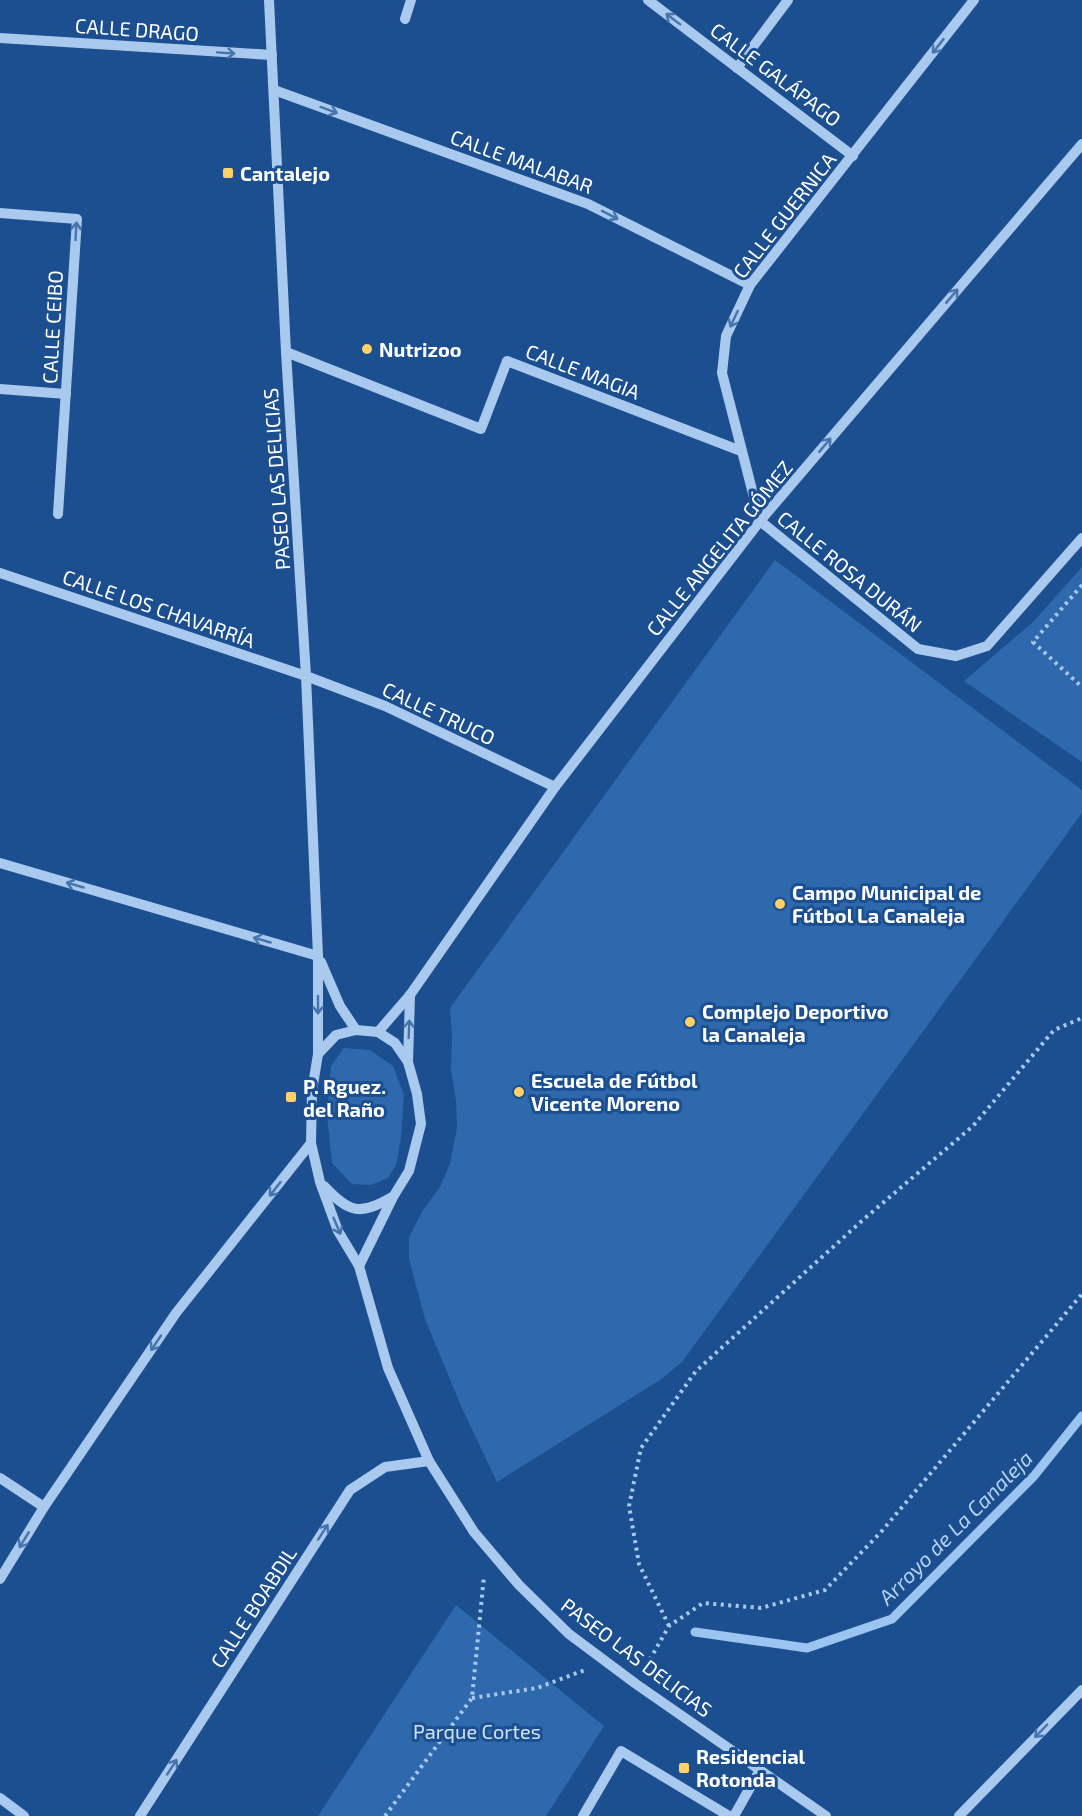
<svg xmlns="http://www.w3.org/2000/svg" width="1082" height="1816" font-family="'Exo 2',sans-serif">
	<rect width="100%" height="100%" fill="#1b4f8f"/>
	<g fill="#2e69ad">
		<polygon points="775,560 1082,790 1082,813 682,1362 660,1380 497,1482 461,1406 425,1319 409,1259 409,1237 423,1210 440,1187 450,1163 457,1128 456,1101 451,1070 452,1036 450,1008"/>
		<polygon points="1082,567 1082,762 964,681 1033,622"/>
		<polygon points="344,1048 370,1050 393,1066 404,1095 401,1138 396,1165 388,1178 371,1185 352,1184 332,1163 327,1115 331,1066"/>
		<polygon points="456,1605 604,1726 546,1816 318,1816"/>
	</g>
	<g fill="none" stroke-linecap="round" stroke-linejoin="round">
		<polyline stroke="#9cc4f0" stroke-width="9" points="695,1632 807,1648 892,1619 1034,1476 1082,1416"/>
		<g stroke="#a9c9ee" stroke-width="4" stroke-dasharray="3 4.5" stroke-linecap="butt">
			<polyline points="1082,585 1033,642 1082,687"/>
			<polyline points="669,1626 639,1564 629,1506 641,1448 696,1371 864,1219 973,1126 1054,1030 1082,1018"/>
			<polyline points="646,1666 669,1626 703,1603 761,1608 825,1590 881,1532 1082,1294"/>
			<polyline points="472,1698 537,1688 585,1670"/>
			<polyline points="385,1816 472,1698 484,1576"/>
		</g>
		<g stroke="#a9c9ee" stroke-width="10">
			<polyline points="269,0 286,352 306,676 318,956 318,1054 312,1091 311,1143 320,1182 338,1231 359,1266 388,1368 429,1461 474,1532 519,1585 569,1634 636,1684 826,1816"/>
			<polyline points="648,0 853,156"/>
			<polyline points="405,19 411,0"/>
			<polyline points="0,38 272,55"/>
			<polyline points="737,68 788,0"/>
			<polyline points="274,90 588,204 750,285"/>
			<polyline points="0,213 77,219 58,514"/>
			<polyline points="286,352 481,429 507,361 741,451"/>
			<polyline points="0,389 66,394"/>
			<polyline points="760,521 722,373 726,336 750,285 974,0"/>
			<polyline points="760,521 918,649 956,656 987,646 1082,538"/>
			<polyline points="0,573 306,676 385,706 555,787"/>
			<polyline points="0,863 318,956"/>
			<polyline points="321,962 340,1006 356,1030"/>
			<polyline points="378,1032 410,995 555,787 760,521 1082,144"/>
			<polyline points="318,1054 336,1035 356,1030 378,1032 395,1043 408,1062 417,1094 421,1124 409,1171 393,1197 359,1266"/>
			<polyline points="408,1062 410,995"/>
			<path d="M324,1186C349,1213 360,1216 392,1197"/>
			<polyline points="0,1478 44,1507"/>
			<polyline points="0,1579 44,1507 176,1313 311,1143"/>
			<polyline points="0,1798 24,1816"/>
			<polyline points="140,1816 350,1490 385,1467 429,1461"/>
			<polyline points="583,1816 621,1751 729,1816"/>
			<polyline points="734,1816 760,1770"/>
			<polyline points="959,1816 1082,1690"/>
		</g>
	</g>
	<defs><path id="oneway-shaft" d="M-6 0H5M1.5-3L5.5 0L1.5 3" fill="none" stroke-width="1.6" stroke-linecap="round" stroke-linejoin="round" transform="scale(1.5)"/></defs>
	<g stroke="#4674ac">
		<use href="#oneway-shaft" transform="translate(673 19) rotate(-143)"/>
		<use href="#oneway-shaft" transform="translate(938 46) rotate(128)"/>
		<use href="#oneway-shaft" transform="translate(226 53) rotate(4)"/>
		<use href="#oneway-shaft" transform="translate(329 110) rotate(20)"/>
		<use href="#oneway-shaft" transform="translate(610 215) rotate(27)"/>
		<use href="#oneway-shaft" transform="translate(76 231) rotate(-87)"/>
		<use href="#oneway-shaft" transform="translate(952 296) rotate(-50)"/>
		<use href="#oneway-shaft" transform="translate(734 319) rotate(115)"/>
		<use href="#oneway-shaft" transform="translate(825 445) rotate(-50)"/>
		<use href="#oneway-shaft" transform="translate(75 885) rotate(-164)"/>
		<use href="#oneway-shaft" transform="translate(262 940) rotate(-164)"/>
		<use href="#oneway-shaft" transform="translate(318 1005) rotate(90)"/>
		<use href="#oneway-shaft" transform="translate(409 1029) rotate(-88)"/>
		<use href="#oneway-shaft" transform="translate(275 1189) rotate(128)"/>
		<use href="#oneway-shaft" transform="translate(337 1226) rotate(67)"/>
		<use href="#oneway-shaft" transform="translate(156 1343) rotate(124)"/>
		<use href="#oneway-shaft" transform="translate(323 1532) rotate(-57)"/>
		<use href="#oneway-shaft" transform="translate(24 1540) rotate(121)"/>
		<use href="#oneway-shaft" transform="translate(1041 1731) rotate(134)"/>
		<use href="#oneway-shaft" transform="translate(172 1767) rotate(-57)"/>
	</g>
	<g fill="#ffd166" stroke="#1b4f8f" stroke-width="2">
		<rect x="222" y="167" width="12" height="12" rx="3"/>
		<circle cx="367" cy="349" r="6"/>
		<circle cx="780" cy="904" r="6"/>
		<circle cx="690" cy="1022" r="6"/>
		<circle cx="519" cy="1092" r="6"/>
		<rect x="285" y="1091" width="12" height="12" rx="3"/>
		<rect x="678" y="1762" width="12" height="12" rx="3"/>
	</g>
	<g text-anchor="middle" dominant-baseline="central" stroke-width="6" stroke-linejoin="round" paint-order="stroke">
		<g font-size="20" fill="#fff" stroke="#1b4f8f">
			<text transform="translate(137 29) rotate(4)">CALLE DRAGO</text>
			<text transform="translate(776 74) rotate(37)">CALLE GALÁPAGO</text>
			<text transform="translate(522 161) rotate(20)">CALLE MALABAR</text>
			<text transform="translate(784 215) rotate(-52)">CALLE GUERNICA</text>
			<text transform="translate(52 327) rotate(-87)">CALLE CEIBO</text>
			<text transform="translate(583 371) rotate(21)">CALLE MAGIA</text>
			<text transform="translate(276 479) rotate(-94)">PASEO LAS DELICIAS</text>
			<text transform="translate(719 548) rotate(-51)">CALLE ANGELITA GÓMEZ</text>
			<text transform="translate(850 571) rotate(39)">CALLE ROSA DURÁN</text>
			<text transform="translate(159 608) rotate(19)">CALLE LOS CHAVARRÍA</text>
			<text transform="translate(439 713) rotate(25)">CALLE TRUCO</text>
			<text transform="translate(253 1607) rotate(-57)">CALLE BOABDIL</text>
			<text transform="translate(637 1657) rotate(37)">PASEO LAS DELICIAS</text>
		</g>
		<g font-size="20" font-weight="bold" fill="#fff" stroke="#1b4f8f" text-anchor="start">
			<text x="240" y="173">Cantalejo</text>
			<text x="379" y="349">Nutrizoo</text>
			<text x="792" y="892">Campo Municipal de<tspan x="792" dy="23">Fútbol La Canaleja</tspan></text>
			<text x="702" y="1011">Complejo Deportivo<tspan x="702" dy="23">la Canaleja</tspan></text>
			<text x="531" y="1080">Escuela de Fútbol<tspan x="531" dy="23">Vicente Moreno</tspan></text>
			<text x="303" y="1086">P. Rguez.<tspan x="303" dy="23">del Raño</tspan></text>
			<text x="696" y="1756">Residencial<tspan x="696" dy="23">Rotonda</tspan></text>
		</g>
		<g font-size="20" fill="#cfe3fa" stroke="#1b4f8f">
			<text x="477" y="1731">Parque Cortes</text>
		</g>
		<g font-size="21" font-style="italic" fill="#b5d3f5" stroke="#1b4f8f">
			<text transform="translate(955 1527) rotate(-45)">Arroyo de La Canaleja</text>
		</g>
	</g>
</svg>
